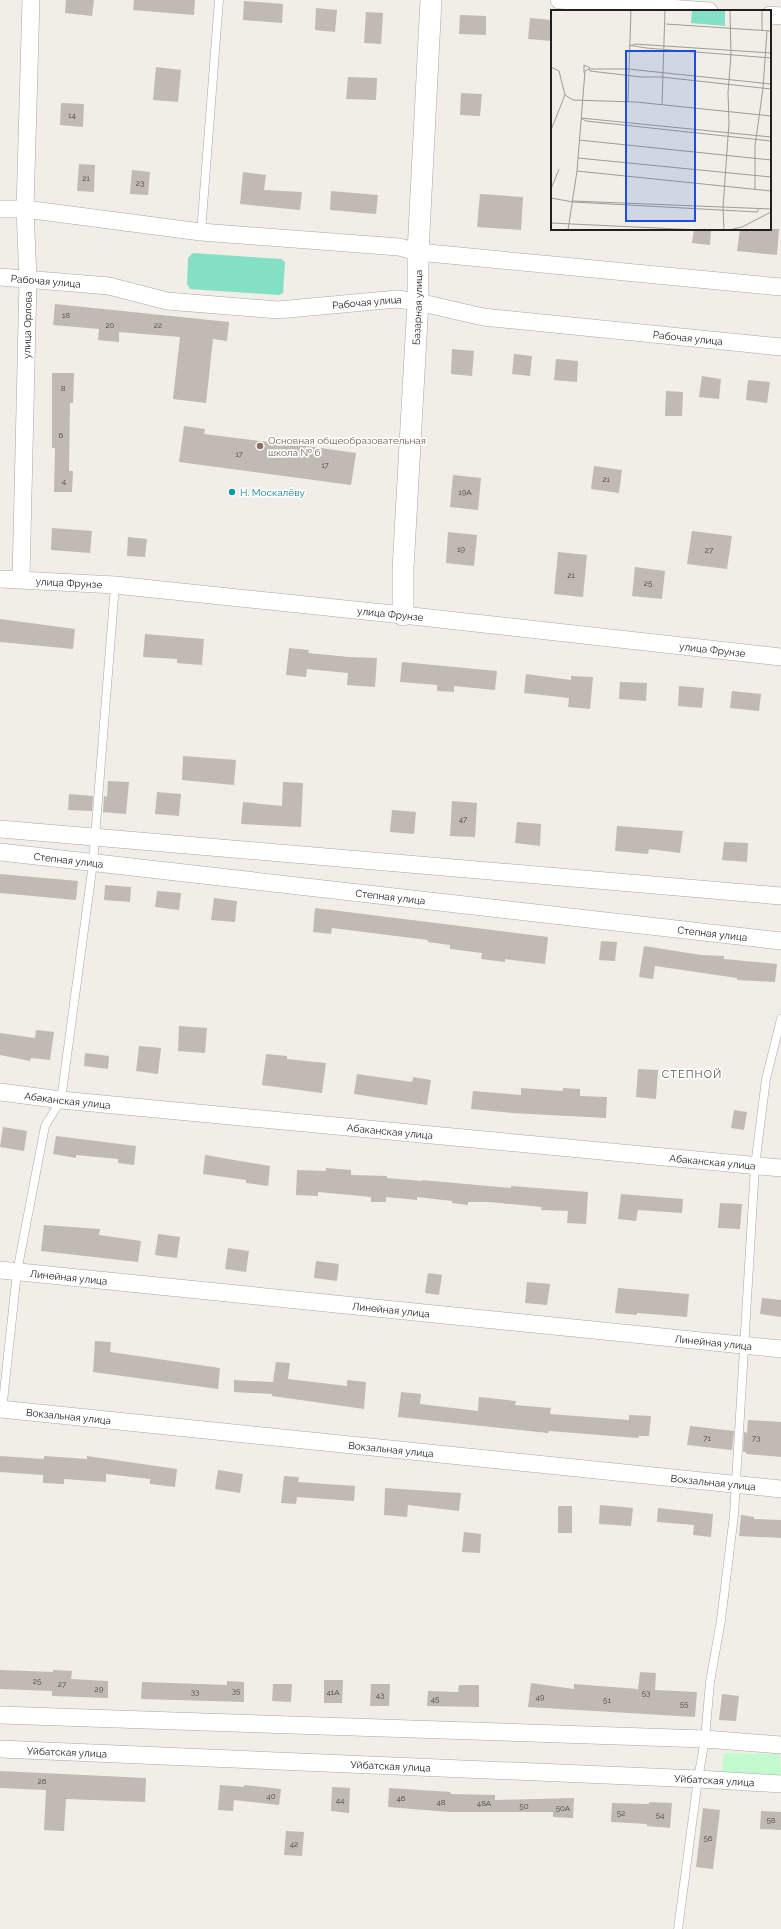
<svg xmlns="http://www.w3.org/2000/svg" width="781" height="1929" font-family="Raleway,sans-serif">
	<rect width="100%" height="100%" fill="#f0eee6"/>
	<polygon fill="#c3facd" points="725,1753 780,1754 781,1779 725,1775 722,1772 723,1755"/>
	<polygon fill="#83e0c5" points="193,253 281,259 285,262 283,293 279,295 190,289 187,284 188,258"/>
	<g fill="#c1bab2">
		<polygon points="66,0 94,0 92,16 65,13"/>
		<polygon points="134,0 195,0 194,15 133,10"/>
		<polygon points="244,1 283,4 282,23 243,20"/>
		<polygon points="316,8 337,10 335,32 315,30"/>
		<polygon points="366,12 383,13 381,44 364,43"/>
		<polygon points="460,15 486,16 486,35 459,34"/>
		<polygon points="530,18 552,20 552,41 528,39"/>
		<polygon points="156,67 181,70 178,102 153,100"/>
		<polygon points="348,77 377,78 376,100 346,99"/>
		<polygon points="461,93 482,94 480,116 460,115"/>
		<polygon points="61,103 84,104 83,127 60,125"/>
		<polygon points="79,164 95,165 94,192 77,191"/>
		<polygon points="132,170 150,172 148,195 130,194"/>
		<polygon points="243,172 266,175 264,190 302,192 300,210 240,204"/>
		<polygon points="331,191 378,195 376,214 330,210"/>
		<polygon points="480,194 523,197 521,230 477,227"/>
		<polygon points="694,229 711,229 710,245 692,243"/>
		<polygon points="740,229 779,229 777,255 737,251"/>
		<polygon points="55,304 229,322 227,341 213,339 206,403 173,399 180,337 119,332 119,342 98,340 99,329 53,325"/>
		<polygon points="452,349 474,351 472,376 451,374"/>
		<polygon points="514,354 532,356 530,376 512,374"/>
		<polygon points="556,359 578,361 577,382 554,380"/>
		<polygon points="52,373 74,373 73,403 70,403 69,471 73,471 72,492 54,492 55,448 52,448"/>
		<polygon points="702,376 721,379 719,399 699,397"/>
		<polygon points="748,380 770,382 767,403 746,400"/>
		<polygon points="666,391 683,392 682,416 665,416"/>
		<polygon points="184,426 205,429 204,434 276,443 277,438 300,442 299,445 356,453 351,485 179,462"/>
		<polygon points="594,466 622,470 619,493 591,489"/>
		<polygon points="453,475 481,478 478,510 450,507"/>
		<polygon points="52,528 92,531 90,553 51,550"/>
		<polygon points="692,531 732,536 727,569 687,564"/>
		<polygon points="448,532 477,535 474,566 446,563"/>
		<polygon points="128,537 147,539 145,557 127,556"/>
		<polygon points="558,552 587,555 583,597 554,594"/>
		<polygon points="635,567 665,571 662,599 632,596"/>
		<polygon points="0,619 75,629 73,649 0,642"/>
		<polygon points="145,634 204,639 202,665 177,663 177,659 143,657"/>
		<polygon points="289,648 309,650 308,653 349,657 377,658 375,687 347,685 348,673 307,669 306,677 286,675"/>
		<polygon points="402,662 497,671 495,690 454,686 454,692 437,691 437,685 400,682"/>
		<polygon points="526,674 571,680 571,676 593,677 590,709 568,707 569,698 524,693"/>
		<polygon points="620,682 647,683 646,701 619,699"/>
		<polygon points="679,686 704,688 702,708 678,706"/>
		<polygon points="732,691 761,694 759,711 730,708"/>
		<polygon points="183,756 236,760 234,785 182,780"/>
		<polygon points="108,781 129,782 126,814 103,812 104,796 107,797"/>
		<polygon points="283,782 303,783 301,827 241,824 243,802 282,806"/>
		<polygon points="157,792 181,794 179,816 155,814"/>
		<polygon points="69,794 93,796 92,811 68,810"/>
		<polygon points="452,801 477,803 475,837 450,836"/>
		<polygon points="392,810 416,812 414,834 390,832"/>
		<polygon points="517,822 541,824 540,846 515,843"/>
		<polygon points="617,826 683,831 680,853 649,849 648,854 615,851"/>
		<polygon points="724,842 748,843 747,862 722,860"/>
		<polygon points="0,874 78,881 76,900 0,893"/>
		<polygon points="105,885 131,887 130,902 104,900"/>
		<polygon points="157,891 181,893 179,910 155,907"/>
		<polygon points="214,898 237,901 235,922 211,920"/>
		<polygon points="315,908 548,937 545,964 505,959 505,962 481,959 482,953 450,949 450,945 428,942 428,940 332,928 331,934 313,932"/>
		<polygon points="601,941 617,942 615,961 599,960"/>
		<polygon points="644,946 701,955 724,956 724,959 777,964 775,982 737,980 737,978 655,966 653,979 639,977"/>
		<polygon points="179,1026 207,1028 205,1053 178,1051"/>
		<polygon points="36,1030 54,1032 50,1060 31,1058 30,1061 0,1055 0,1033 35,1038"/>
		<polygon points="139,1046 161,1048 158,1074 136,1071"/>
		<polygon points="85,1053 109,1056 108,1069 84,1066"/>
		<polygon points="266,1054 287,1056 287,1059 326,1063 322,1093 262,1085"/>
		<polygon points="638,1069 658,1070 656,1099 636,1097"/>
		<polygon points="357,1074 412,1082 413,1077 431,1080 427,1105 354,1094"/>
		<polygon points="521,1088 563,1091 563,1088 580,1089 580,1096 607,1097 606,1118 512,1113 471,1109 473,1091 521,1095"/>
		<polygon points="734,1110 747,1112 744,1130 731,1128"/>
		<polygon points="3,1127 27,1131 24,1151 0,1147"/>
		<polygon points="56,1136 136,1146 134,1165 118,1163 118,1159 76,1155 76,1158 53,1154"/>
		<polygon points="205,1155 270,1166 268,1186 246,1183 246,1180 203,1174"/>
		<polygon points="326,1168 351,1170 351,1175 387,1176 387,1178 421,1181 422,1180 511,1188 511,1186 588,1192 586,1224 567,1223 568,1211 541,1210 542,1207 489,1202 468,1202 468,1205 452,1203 452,1201 417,1197 417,1200 386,1197 386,1202 371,1202 371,1197 318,1192 318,1196 296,1195 297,1170 326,1171"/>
		<polygon points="621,1194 683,1199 682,1213 638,1210 636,1221 618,1219"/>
		<polygon points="720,1203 742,1204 740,1229 718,1228"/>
		<polygon points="44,1225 100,1229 99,1235 141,1241 138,1262 41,1251"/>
		<polygon points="158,1234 180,1237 177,1258 155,1255"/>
		<polygon points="228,1248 249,1251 246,1272 225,1269"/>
		<polygon points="316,1261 339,1264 337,1281 314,1278"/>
		<polygon points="428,1273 442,1275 439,1295 425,1293"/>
		<polygon points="527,1282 550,1284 547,1305 525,1303"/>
		<polygon points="618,1288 689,1294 687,1317 637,1313 637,1315 615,1313"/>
		<polygon points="762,1298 781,1300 781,1317 760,1314"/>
		<polygon points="95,1341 111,1342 110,1352 220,1368 218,1389 93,1372"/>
		<polygon points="276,1362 290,1363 288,1379 347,1386 347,1380 366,1382 364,1409 272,1396 272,1394 234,1392 234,1380 273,1382"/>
		<polygon points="401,1392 421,1394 420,1404 478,1411 479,1397 516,1401 515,1405 551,1408 550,1414 629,1420 629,1415 651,1416 649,1436 639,1436 638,1438 549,1431 548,1433 398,1417"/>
		<polygon points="748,1420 781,1422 781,1457 746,1454 746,1452 743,1452 744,1432 747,1433"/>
		<polygon points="690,1426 734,1431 732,1450 687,1445"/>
		<polygon points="0,1456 44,1459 44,1456 87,1459 87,1456 177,1469 175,1487 150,1484 150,1479 106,1474 106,1482 64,1479 64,1484 43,1483 43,1475 0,1472"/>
		<polygon points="218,1470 243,1474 240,1493 215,1489"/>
		<polygon points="284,1476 299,1477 298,1482 355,1486 354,1501 297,1497 296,1504 281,1503"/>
		<polygon points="385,1488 461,1493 459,1511 408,1505 407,1517 384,1515"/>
		<polygon points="600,1505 633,1508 631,1526 599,1524"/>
		<rect x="558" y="1506" width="14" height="27"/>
		<polygon points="658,1508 713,1514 711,1537 693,1535 694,1525 657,1522"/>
		<polygon points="741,1515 754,1517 754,1519 781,1520 781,1538 739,1536"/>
		<polygon points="464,1532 481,1534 480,1553 462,1552"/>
		<polygon points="0,1670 53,1672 53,1670 72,1671 71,1679 108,1681 108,1698 52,1696 52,1691 0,1689"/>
		<polygon points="640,1672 656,1673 655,1690 697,1692 695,1717 528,1707 531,1683 574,1689 574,1684 638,1689"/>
		<polygon points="324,1680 343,1680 342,1703 324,1703"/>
		<polygon points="227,1681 244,1682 244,1702 141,1699 142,1682 227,1685"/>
		<polygon points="273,1684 292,1684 291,1702 272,1701"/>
		<polygon points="371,1684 390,1684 389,1706 370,1706"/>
		<polygon points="459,1685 479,1685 479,1707 427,1706 428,1691 458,1692"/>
		<polygon points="722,1694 739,1696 736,1721 719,1720"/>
		<polygon points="0,1771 146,1778 145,1802 66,1799 64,1831 44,1830 46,1790 0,1788"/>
		<polygon points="220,1785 244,1787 244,1785 281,1789 279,1805 234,1800 233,1811 218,1810"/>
		<polygon points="332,1787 350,1788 349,1813 331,1811"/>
		<polygon points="389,1788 451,1792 450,1794 495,1795 495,1800 574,1798 573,1818 553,1817 553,1812 449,1812 388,1807"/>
		<polygon points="649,1802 672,1803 670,1828 647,1826 647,1824 611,1822 612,1803 649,1804"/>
		<polygon points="703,1808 720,1810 713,1869 696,1867"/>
		<polygon points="761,1811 781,1812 781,1830 760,1829"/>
		<polygon points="286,1831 304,1832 302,1856 284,1855"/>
	</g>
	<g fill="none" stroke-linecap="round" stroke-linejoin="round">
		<defs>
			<g id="service">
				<polyline points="201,232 219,0"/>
				<polyline points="2,1411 17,1272 45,1126 61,1100 93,863 115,585"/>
				<polyline points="678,1929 698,1779 705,1739 710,1682 721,1620 734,1515 755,1166 766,1079 781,1019"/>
			</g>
			<g id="minor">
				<polyline points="559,0 709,11"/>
				<polyline points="770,15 781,16"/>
				<polyline points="0,209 25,209 201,232 399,247 418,252 781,287"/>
				<path id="s1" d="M0,277L109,286L167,301L278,310L397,299L418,302L483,317L781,347"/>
				<path id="s2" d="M0,579L115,585L403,615L781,657"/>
				<path id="s3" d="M21,579L28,280L25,209L31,0"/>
				<polyline points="0,829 781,896"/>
				<path id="s4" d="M0,852L781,941"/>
				<path id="s5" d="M0,1092L61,1100L781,1168"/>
				<path id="s6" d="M0,1270L781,1349"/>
				<path id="s7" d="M0,1409L781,1489"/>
				<polyline points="0,1715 705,1739 781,1745"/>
				<path id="s8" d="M0,1749L698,1779L781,1784"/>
			</g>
			<g id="tertiary">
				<path id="s9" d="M403,615V569L418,302V252L431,0"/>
			</g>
		</defs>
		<use href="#service" stroke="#a7a7a7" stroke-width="9"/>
		<use href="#minor" stroke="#a7a7a7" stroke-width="18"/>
		<use href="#tertiary" stroke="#a7a7a7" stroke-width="22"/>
		<use href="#service" stroke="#fff" stroke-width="8"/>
		<use href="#minor" stroke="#fff" stroke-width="17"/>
		<use href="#tertiary" stroke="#fff" stroke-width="21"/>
	</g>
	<circle fill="#8d6e63" stroke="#fff" stroke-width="1.5" cx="260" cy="446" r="4"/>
	<circle fill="#0f9aa8" stroke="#fff" stroke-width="1.5" cx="232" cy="492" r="4"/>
	<g text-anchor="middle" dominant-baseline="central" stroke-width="3.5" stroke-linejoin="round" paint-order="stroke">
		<g font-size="8" fill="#484644">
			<text x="72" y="115">14</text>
			<text x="86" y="178">21</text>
			<text x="140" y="183">23</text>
			<text x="66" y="315">18</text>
			<text x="110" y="325">20</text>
			<text x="158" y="325">22</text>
			<text x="63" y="388">8</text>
			<text x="61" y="435">6</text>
			<text x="239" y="454">17</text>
			<text x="325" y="465">17</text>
			<text x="606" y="479">21</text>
			<text x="64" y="481">4</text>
			<text x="465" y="492">19А</text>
			<text x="461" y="549">19</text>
			<text x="709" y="550">27</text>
			<text x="571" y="575">21</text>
			<text x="648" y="583">25</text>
			<text x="463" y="819">47</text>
			<text x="707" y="1438">71</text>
			<text x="756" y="1438">73</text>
			<text x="37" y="1681">25</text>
			<text x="62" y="1684">27</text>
			<text x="99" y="1689">29</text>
			<text x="236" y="1691">35</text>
			<text x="195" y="1692">33</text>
			<text x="333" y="1692">41А</text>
			<text x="646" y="1693">53</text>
			<text x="380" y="1695">43</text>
			<text x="540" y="1697">49</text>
			<text x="435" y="1699">45</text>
			<text x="607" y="1700">51</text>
			<text x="684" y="1704">55</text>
			<text x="42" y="1781">26</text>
			<text x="271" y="1796">40</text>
			<text x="401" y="1798">46</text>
			<text x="340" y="1800">44</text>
			<text x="441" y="1802">48</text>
			<text x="484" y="1803">48А</text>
			<text x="524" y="1806">50</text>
			<text x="563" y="1808">50А</text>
			<text x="621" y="1813">52</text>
			<text x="660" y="1815">54</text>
			<text x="771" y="1820">58</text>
			<text x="708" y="1838">56</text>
			<text x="294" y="1844">42</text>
		</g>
		<g font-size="10" fill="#202020" stroke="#fff">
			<text stroke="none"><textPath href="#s1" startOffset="46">Рабочая улица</textPath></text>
			<text stroke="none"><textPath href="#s1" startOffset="370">Рабочая улица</textPath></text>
			<text stroke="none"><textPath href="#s9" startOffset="308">Базарная улица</textPath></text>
			<text stroke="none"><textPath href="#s3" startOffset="254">улица Орлова</textPath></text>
			<text stroke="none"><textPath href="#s1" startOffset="694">Рабочая улица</textPath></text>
			<text stroke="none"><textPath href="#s2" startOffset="69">улица Фрунзе</textPath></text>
			<text stroke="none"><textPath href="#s2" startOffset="392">улица Фрунзе</textPath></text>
			<text stroke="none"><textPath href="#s2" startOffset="716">улица Фрунзе</textPath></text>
			<text stroke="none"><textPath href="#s4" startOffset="69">Степная улица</textPath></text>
			<text stroke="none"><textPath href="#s4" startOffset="393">Степная улица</textPath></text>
			<text stroke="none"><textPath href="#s4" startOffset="717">Степная улица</textPath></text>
			<text stroke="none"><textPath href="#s5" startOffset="68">Абаканская улица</textPath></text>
			<text stroke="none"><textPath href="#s5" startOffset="392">Абаканская улица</textPath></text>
			<text stroke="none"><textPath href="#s5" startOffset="716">Абаканская улица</textPath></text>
			<text stroke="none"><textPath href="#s6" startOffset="69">Линейная улица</textPath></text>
			<text stroke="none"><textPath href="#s6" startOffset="393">Линейная улица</textPath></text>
			<text stroke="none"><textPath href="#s6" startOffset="717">Линейная улица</textPath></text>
			<text stroke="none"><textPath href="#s7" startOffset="69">Вокзальная улица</textPath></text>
			<text stroke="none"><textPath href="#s7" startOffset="393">Вокзальная улица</textPath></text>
			<text stroke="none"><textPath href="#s7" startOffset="717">Вокзальная улица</textPath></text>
			<text stroke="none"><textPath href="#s8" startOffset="67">Уйбатская улица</textPath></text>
			<text stroke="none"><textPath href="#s8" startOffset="391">Уйбатская улица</textPath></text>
			<text stroke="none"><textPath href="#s8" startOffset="715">Уйбатская улица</textPath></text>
		</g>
		<g font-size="10" fill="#785e54" stroke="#fff" text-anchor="start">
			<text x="268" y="440">Основная общеобразовательная<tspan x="268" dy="12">школа № 6</tspan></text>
		</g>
		<g font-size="10" fill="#0d838f" stroke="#fff" text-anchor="start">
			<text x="240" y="492">Н. Москалёву</text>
		</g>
		<g font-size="11" letter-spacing="1" fill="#535353" stroke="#fff">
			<text x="692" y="1074">СТЕПНОЙ</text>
		</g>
	</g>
	<g transform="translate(551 10)">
		<rect width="220" height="220" fill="#f0eee6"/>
		<path d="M141,0H174V16L140,13Z" fill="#83e0c5"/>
		<path fill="none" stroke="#9d9c97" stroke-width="1" d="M211,0V21M115,14L220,21M78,35L95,38L220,48M80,36L84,34L220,43M0,57L8,61L14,85L22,90L85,92L220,106M38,59H77L220,74M33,63V55L39,58M77,92L80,0M111,95L114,0M30,108L35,111L220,131M30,108L220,127M0,120L14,85M28,130L220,150M27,148L220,167M26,161L220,181M0,179L8,159M204,179V136L212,78L216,21M0,188L22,192L206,202L208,198M22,191L220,199M0,213L148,220M17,220L26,161L34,61L38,59L39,61L90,67H110L220,79M173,220L172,197L178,113L177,82L180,45L179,0M178,220L191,217L220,202"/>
		<path fill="#1d4ed8" fill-opacity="0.15" stroke="#1d4ed8" stroke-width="2" d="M75,41H144V211H75Z"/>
		<rect width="220" height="220" fill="none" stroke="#202020" stroke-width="2"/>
	</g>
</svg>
